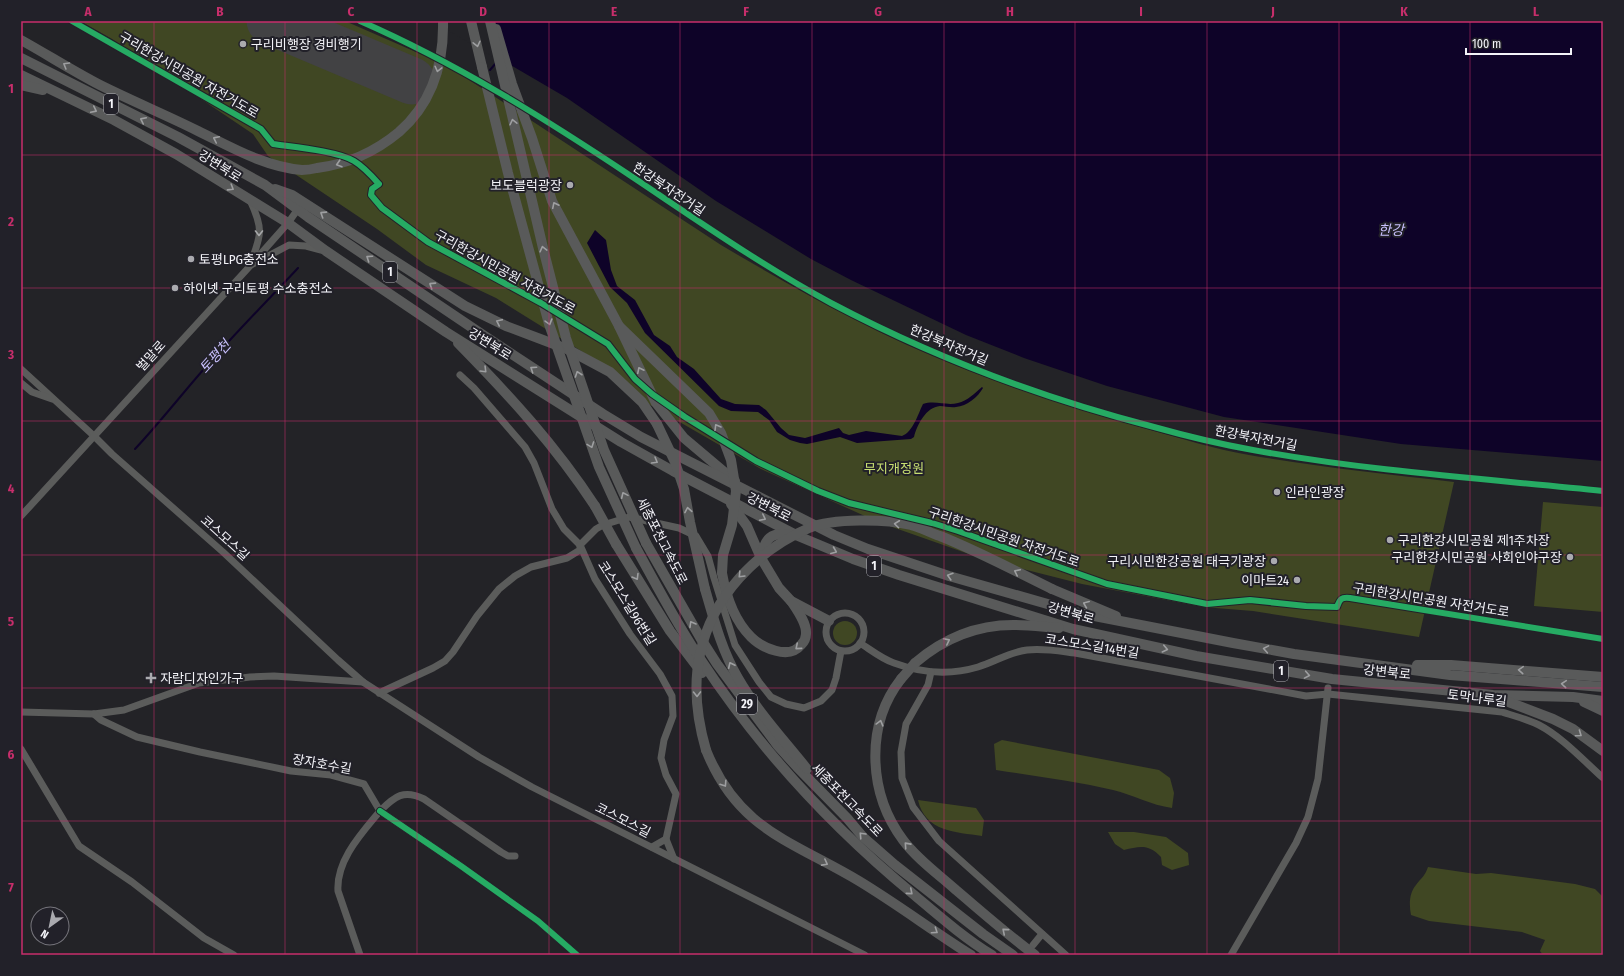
<svg xmlns="http://www.w3.org/2000/svg" width="1624" height="976" font-family="'Fira Sans Condensed','Noto Sans KR',sans-serif">
	<rect width="100%" height="100%" fill="#232327"/>
	<g fill="#404723">
		<path d="M80,21H345L448,66L721,245C797,290 876,334 957,366C1019,391 1082,411 1147,429C1180,438 1214,449 1249,455C1317,467 1386,474 1454,482L1419,637L1253,611L1203,607L1082,584L983,559L878,522L761,469L645,402L607,367L496,298L426,265L377,229L268,156L253,134L112,39Z"/>
		<polygon points="1543,502 1603,507 1603,612 1534,606"/>
		<circle cx="845" cy="633" r="12"/>
		<path d="M1002,740L1159,770L1170,778L1174,793L1172,808C1151,805 1133,795 1113,790C1074,781 1035,776 996,770L994,744Z"/>
		<path d="M918,800L976,808L984,820L982,836C956,832 925,832 918,800Z"/>
		<path d="M1108,832H1134L1166,837L1188,853L1189,865L1172,870L1162,865L1161,857C1149,844 1140,846 1124,850L1115,844Z"/>
		<path d="M1428,867L1476,874L1491,873L1575,884L1595,889L1603,897L1601,955H1543L1540,951L1545,940L1522,932L1429,921L1411,915C1409,905 1409,893 1416,885C1422,877 1425,876 1428,867Z"/>
	</g>
	<g fill="#0e0328">
		<polygon points="435,21 1603,21 1603,461 1401,444 1224,417 1107,386 1024,358 966,335 851,280 811,259 716,201 567,98"/>
		<path d="M595,230L606,240L611,270L617,286L635,300L654,335L670,346L677,357L694,369L721,399L735,404L759,405L766,410L781,428L789,435L805,438L839,428L843,433L849,435L866,431L902,436C913,432 918,414 923,404C935,400 946,406 958,403C967,401 975,393 982,387L983,388C978,397 967,406 956,407C951,408 945,406 940,406C926,407 917,425 914,437L911,439L857,443L840,437L807,444L800,443L790,440L777,432L769,420L758,412L731,411L719,406L645,333L627,303L610,287L587,243Z"/>
	</g>
	<polygon fill="#232327" points="438,21 489,21 502,62 444,28"/>
	<g fill="none" stroke-linecap="round" stroke-linejoin="round">
		<g stroke="#0e0328" stroke-width="2">
			<polyline points="490,70 496,63"/>
			<path d="M135,449C165,417 191,382 221,350C246,322 273,295 298,268"/>
		</g>
		<polyline stroke="#424244" stroke-width="47" points="270,21 412,81"/>
		<g stroke="#5b5c5b" stroke-width="7">
			<path d="M250,200C263,228 262,234 251,262"/>
			<polyline points="253,264 289,245 306,246 321,250"/>
			<polyline points="21,369 94,436 112,454 223,552 338,660 363,682 479,757 532,787 865,955"/>
			<polyline points="460,375 474,388 525,447 534,463 552,509 564,529 580,545 595,579 630,634 660,674 672,696 673,716 664,740 661,758 666,775 676,794 666,839"/>
			<polyline points="21,383 32,392 52,399"/>
			<polyline points="21,516 250,266 288,223 298,209"/>
			<polyline points="580,545 596,529 603,525 629,517 679,528 696,536 708,556 714,578 735,645 759,682 771,697 786,704 804,708 821,701 832,690 836,678 841,651"/>
			<circle cx="845" cy="632" r="19"/>
			<path d="M860,643C871,650 882,659 894,663C921,673 951,675 978,667C995,662 1009,652 1027,650C1043,648 1059,651 1075,653L1306,696L1328,694L1502,712C1514,716 1527,719 1539,725C1562,737 1584,761 1603,778"/>
			<polyline points="931,672 928,685 906,724 901,752 902,778 913,807 939,841 1066,955"/>
			<polyline points="379,693 433,668 445,661 453,652 477,616 499,589 515,576 531,567 567,558 580,550 580,545"/>
			<polyline points="21,712 94,714 124,710 199,683 250,677 274,676 363,682"/>
			<path d="M94,714L101,720L137,737L200,752L291,771L331,775L364,784L380,811C362,833 336,860 338,891L360,955"/>
			<polyline points="21,749 79,846 132,882 204,938 234,955"/>
			<polyline points="652,847 666,839 674,859"/>
			<path d="M515,856H508L501,852L424,799C404,789 395,796 380,811L461,866L538,921L577,955"/>
			<polyline points="1033,945 1042,934"/>
			<polyline points="1231,955 1296,843 1308,817 1318,779 1328,688"/>
		</g>
		<g stroke="#595a5a" stroke-width="10">
			<polyline points="471,21 482,67"/>
			<polyline points="496,29 512,84 532,138 552,201 619,326 656,403 684,438 735,481"/>
			<path d="M21,40C48,55 73,71 100,85C132,101 166,115 198,131C231,147 265,167 302,170C307,170 313,169 317,168C349,164 375,152 399,132C432,103 444,64 443,21"/>
			<polyline points="21,58 178,137 265,185 308,217 483,335 603,414 641,437 834,535 868,549 949,576 1079,613 1233,643 1294,654 1450,675 1603,687"/>
			<polyline points="21,75 114,120 176,154 288,223 326,251 446,332 621,442 673,471 798,536 853,559 899,575 1073,629 1196,656 1332,679 1493,695 1573,697 1603,701"/>
			<polyline points="21,85 43,90"/>
			<polyline points="275,189 292,195 465,306 506,326 567,349 610,372 642,402 657,424"/>
			<path d="M458,343C509,395 555,445 595,506"/>
			<polyline points="731,504 747,526 761,558 779,588 791,601 829,621"/>
			<polyline points="646,543 701,639 717,664 778,746 797,767 847,818 863,837 895,865 983,934 1013,955"/>
			<polyline points="616,544 670,631 702,673"/>
			<path d="M636,548C657,586 677,625 701,660C759,748 832,827 913,894C938,915 964,938 992,955"/>
			<path d="M761,558C764,539 771,531 791,535"/>
			<path d="M722,573C726,596 734,620 751,637C762,648 789,660 801,645C804,642 806,639 806,634C807,623 797,610 791,601"/>
			<path d="M705,589C714,620 722,651 738,678C757,711 783,739 807,769"/>
			<polyline points="1052,589 1116,616"/>
			<path d="M915,663C943,639 976,625 1013,625C1028,625 1044,627 1059,628"/>
			<polyline points="1417,665 1451,665 1603,677"/>
			<path d="M901,679C865,725 868,793 903,840C917,859 938,874 956,890C982,912 1008,935 1035,955"/>
			<polyline points="1498,698 1553,719 1573,729 1603,751"/>
			<polyline points="1584,702 1603,711"/>
			<path d="M706,750C738,830 792,841 859,881C897,904 933,931 971,955"/>
		</g>
		<g stroke="#595a5a" stroke-width="10">
			<polyline points="490,21 543,248 566,338 604,450 646,543"/>
			<polyline points="482,67 508,173 549,324 599,467 636,548"/>
			<polyline points="619,326 709,413 721,433 731,460 736,491 732,525 723,555 722,573"/>
			<polyline points="657,424 675,462 684,489 690,522 705,589"/>
			<polyline points="595,506 616,544"/>
			<polyline points="901,679 915,663"/>
			<path d="M706,750C697,719 693,686 700,654C712,597 756,551 809,528C833,518 886,519 911,525C921,527 930,533 940,536C978,551 1015,571 1052,589"/>
		</g>
		<defs>
			<g id="cycleway">
				<path d="M72,21L261,129L273,144C293,147 337,151 354,161C364,167 371,175 379,184L372,189L371,195L382,208L428,242L541,303L608,344L635,379L652,394L685,417L756,461L818,491L849,503L932,523L958,531L1107,584L1207,604L1250,600L1306,606L1337,607C1340,599 1341,597 1350,598L1603,639"/>
				<path d="M360,21C456,63 544,118 631,176C697,220 761,265 831,303C933,357 1042,398 1154,427C1186,436 1219,444 1253,450C1368,471 1486,479 1603,491"/>
				<polyline points="380,811 461,866 538,921 577,955"/>
			</g>
		</defs>
		<use href="#cycleway" stroke="#222129" stroke-width="8"/>
		<use href="#cycleway" stroke="#26ab63" stroke-width="6"/>
	</g>
	<defs><path id="oneway-chevron" d="M-2-3.5L2.5 0L-2 3.5" fill="none" stroke-width="1.6" stroke-linecap="round" stroke-linejoin="round"/></defs>
	<g stroke="#9e9fa1">
		<use href="#oneway-chevron" transform="translate(477 44) rotate(77)"/>
		<use href="#oneway-chevron" transform="translate(66 65) rotate(-149)"/>
		<use href="#oneway-chevron" transform="translate(438 69) rotate(104)"/>
		<use href="#oneway-chevron" transform="translate(94 110) rotate(26)"/>
		<use href="#oneway-chevron" transform="translate(143 120) rotate(-154)"/>
		<use href="#oneway-chevron" transform="translate(513 122) rotate(-103)"/>
		<use href="#oneway-chevron" transform="translate(216 139) rotate(-154)"/>
		<use href="#oneway-chevron" transform="translate(339 164) rotate(163)"/>
		<use href="#oneway-chevron" transform="translate(231 188) rotate(32)"/>
		<use href="#oneway-chevron" transform="translate(555 205) rotate(-116)"/>
		<use href="#oneway-chevron" transform="translate(323 214) rotate(-147)"/>
		<use href="#oneway-chevron" transform="translate(543 249) rotate(-104)"/>
		<use href="#oneway-chevron" transform="translate(369 258) rotate(-146)"/>
		<use href="#oneway-chevron" transform="translate(432 285) rotate(-147)"/>
		<use href="#oneway-chevron" transform="translate(499 322) rotate(-155)"/>
		<use href="#oneway-chevron" transform="translate(549 322) rotate(74)"/>
		<use href="#oneway-chevron" transform="translate(533 369) rotate(-146)"/>
		<use href="#oneway-chevron" transform="translate(484 370) rotate(45)"/>
		<use href="#oneway-chevron" transform="translate(640 370) rotate(-116)"/>
		<use href="#oneway-chevron" transform="translate(578 374) rotate(-109)"/>
		<use href="#oneway-chevron" transform="translate(717 427) rotate(-121)"/>
		<use href="#oneway-chevron" transform="translate(591 445) rotate(70)"/>
		<use href="#oneway-chevron" transform="translate(655 461) rotate(30)"/>
		<use href="#oneway-chevron" transform="translate(624 495) rotate(-114)"/>
		<use href="#oneway-chevron" transform="translate(688 510) rotate(-100)"/>
		<use href="#oneway-chevron" transform="translate(763 518) rotate(27)"/>
		<use href="#oneway-chevron" transform="translate(897 524) rotate(-173)"/>
		<use href="#oneway-chevron" transform="translate(834 551) rotate(22)"/>
		<use href="#oneway-chevron" transform="translate(1017 572) rotate(-154)"/>
		<use href="#oneway-chevron" transform="translate(741 575) rotate(134)"/>
		<use href="#oneway-chevron" transform="translate(950 576) rotate(-163)"/>
		<use href="#oneway-chevron" transform="translate(636 577) rotate(59)"/>
		<use href="#oneway-chevron" transform="translate(1086 604) rotate(-157)"/>
		<use href="#oneway-chevron" transform="translate(692 624) rotate(-120)"/>
		<use href="#oneway-chevron" transform="translate(947 641) rotate(-27)"/>
		<use href="#oneway-chevron" transform="translate(798 647) rotate(140)"/>
		<use href="#oneway-chevron" transform="translate(1165 649) rotate(13)"/>
		<use href="#oneway-chevron" transform="translate(1266 649) rotate(-170)"/>
		<use href="#oneway-chevron" transform="translate(731 665) rotate(-115)"/>
		<use href="#oneway-chevron" transform="translate(1521 670) rotate(-176)"/>
		<use href="#oneway-chevron" transform="translate(1307 675) rotate(10)"/>
		<use href="#oneway-chevron" transform="translate(1564 684) rotate(-175)"/>
		<use href="#oneway-chevron" transform="translate(697 694) rotate(89)"/>
		<use href="#oneway-chevron" transform="translate(880 723) rotate(-75)"/>
		<use href="#oneway-chevron" transform="translate(1579 734) rotate(35)"/>
		<use href="#oneway-chevron" transform="translate(724 784) rotate(57)"/>
		<use href="#oneway-chevron" transform="translate(862 835) rotate(-133)"/>
		<use href="#oneway-chevron" transform="translate(907 845) rotate(-132)"/>
		<use href="#oneway-chevron" transform="translate(825 863) rotate(28)"/>
		<use href="#oneway-chevron" transform="translate(910 892) rotate(40)"/>
		<use href="#oneway-chevron" transform="translate(935 931) rotate(34)"/>
		<use href="#oneway-chevron" transform="translate(1005 931) rotate(-140)"/>
	</g>
	<use stroke="#a7a8aa" href="#oneway-chevron" transform="translate(259 233) rotate(90)"/>
	<path fill="none" stroke="#c72e6b" stroke-width="1" stroke-opacity="0.55" d="M154,21V955M285,21V955M417,21V955M549,21V955M680,21V955M812,21V955M944,21V955M1075,21V955M1207,21V955M1339,21V955M1470,21V955M21,155H1603M21,288H1603M21,421H1603M21,555H1603M21,688H1603M21,821H1603"/>
	<g fill="#aaaaaf" stroke="#222129" stroke-width="1.5">
		<circle cx="243" cy="44" r="4"/>
		<circle cx="570" cy="185" r="4"/>
		<circle cx="191" cy="259" r="4"/>
		<circle cx="175" cy="288" r="4"/>
		<circle cx="1277" cy="492" r="4"/>
		<circle cx="1390" cy="540" r="4"/>
		<circle cx="1570" cy="557" r="4"/>
		<circle cx="1274" cy="561" r="4"/>
		<circle cx="1297" cy="580" r="4"/>
		<path d="M149 672h4v4h4v4h-4v4h-4v-4h-4v-4h4z"/>
	</g>
	<g text-anchor="middle" dominant-baseline="central" stroke-width="4" stroke-linejoin="round" paint-order="stroke">
		<g fill="#222129" stroke="#b4b4ba" stroke-width="1">
			<rect x="104" y="94" width="14" height="20" rx="3"/>
			<rect x="383" y="262" width="14" height="20" rx="3"/>
			<rect x="867" y="556" width="14" height="20" rx="3"/>
			<rect x="1274" y="661" width="14" height="20" rx="3"/>
			<rect x="737" y="694" width="20" height="20" rx="3"/>
		</g>
		<g font-size="12" font-weight="bold" fill="#f3f3f8">
			<text x="111" y="104">1</text>
			<text x="390" y="272">1</text>
			<text x="874" y="566">1</text>
			<text x="1281" y="671">1</text>
			<text x="747" y="704">29</text>
		</g>
		<g font-size="13" fill="#f3f3f8" stroke="#222129" text-anchor="start">
			<text x="251" y="44">구리비행장 경비행기</text>
			<text x="562" y="185" text-anchor="end">보도블럭광장</text>
			<text x="199" y="259">토평LPG충전소</text>
			<text x="183" y="288">하이넷 구리토평 수소충전소</text>
			<text x="1285" y="492">인라인광장</text>
			<text x="1398" y="540">구리한강시민공원 제1주차장</text>
			<text x="1562" y="557" text-anchor="end">구리한강시민공원 사회인야구장</text>
			<text x="1266" y="561" text-anchor="end">구리시민한강공원 태극기광장</text>
			<text x="1289" y="580" text-anchor="end">이마트24</text>
			<text x="160" y="678">자람디자인가구</text>
		</g>
		<g font-size="13" fill="#f3f3f8" stroke="#222129">
			<text transform="translate(189 75) rotate(30)">구리한강시민공원 자전거도로</text>
			<text transform="translate(220 166) rotate(32)">강변북로</text>
			<text transform="translate(669 189) rotate(34)">한강북자전거길</text>
			<text transform="translate(505 272) rotate(29)">구리한강시민공원 자전거도로</text>
			<text transform="translate(490 344) rotate(32)">강변북로</text>
			<text transform="translate(949 345) rotate(23)">한강북자전거길</text>
			<text transform="translate(151 356) rotate(-48)">벌말로</text>
			<text transform="translate(1256 438) rotate(11)">한강북자전거길</text>
			<text transform="translate(769 507) rotate(27)">강변북로</text>
			<text transform="translate(1004 537) rotate(19)">구리한강시민공원 자전거도로</text>
			<text transform="translate(225 538) rotate(42)">코스모스길</text>
			<text transform="translate(662 541) rotate(63)">세종포천고속도로</text>
			<text transform="translate(1431 600) rotate(9)">구리한강시민공원 자전거도로</text>
			<text transform="translate(627 603) rotate(58)">코스모스길96번길</text>
			<text transform="translate(1071 613) rotate(16)">강변북로</text>
			<text transform="translate(1092 646) rotate(9)">코스모스길14번길</text>
			<text transform="translate(1387 672) rotate(6)">강변북로</text>
			<text transform="translate(1477 698) rotate(7)">토막나루길</text>
			<text transform="translate(322 764) rotate(10)">장자호수길</text>
			<text transform="translate(847 800) rotate(46)">세종포천고속도로</text>
			<text transform="translate(623 820) rotate(27)">코스모스길</text>
		</g>
		<g font-size="13" fill="#c8df72" stroke="#222129">
			<text x="894" y="468">무지개정원</text>
		</g>
		<g font-size="14" font-style="italic" fill="#c7bffb" stroke="#222129">
			<text x="1391" y="230">한강</text>
			<text transform="translate(215 357) rotate(-48)">토평천</text>
		</g>
	</g>
	<rect width="1624" height="976" fill="none" stroke="#222129" stroke-width="44"/>
	<g transform="translate(50 926) rotate(213)"><circle r="19" fill="#222129" stroke="#76757c"/>
	<path d="M0-3L7 15L0 10L-7 15Z" fill="#aaaaaf"/>
	<text y="-6" font-size="11" font-weight="bold" text-anchor="middle" fill="#f3f3f8">N</text>
	</g>
	<path d="M1466 48v6h105v-6" fill="none" stroke="#f3f3f8" stroke-width="2"/>
	<text x="1472" y="48" font-size="12" fill="#f3f3f8" stroke="#222129" stroke-width="3" paint-order="stroke">100 m</text>
	<rect x="22" y="22" width="1580" height="932" fill="none" stroke="#c72e6b" stroke-width="1.5"/>
	<g font-size="13" text-anchor="middle" font-weight="bold" fill="#c72e6b">
		<text x="88" y="16">A</text>
		<text x="220" y="16">B</text>
		<text x="351" y="16">C</text>
		<text x="483" y="16">D</text>
		<text x="614" y="16">E</text>
		<text x="746" y="16">F</text>
		<text x="878" y="16">G</text>
		<text x="1010" y="16">H</text>
		<text x="1141" y="16">I</text>
		<text x="1273" y="16">J</text>
		<text x="1404" y="16">K</text>
		<text x="1536" y="16">L</text>
		<text x="11" y="93">1</text>
		<text x="11" y="226">2</text>
		<text x="11" y="359">3</text>
		<text x="11" y="493">4</text>
		<text x="11" y="626">5</text>
		<text x="11" y="759">6</text>
		<text x="11" y="892">7</text>
	</g>
</svg>
